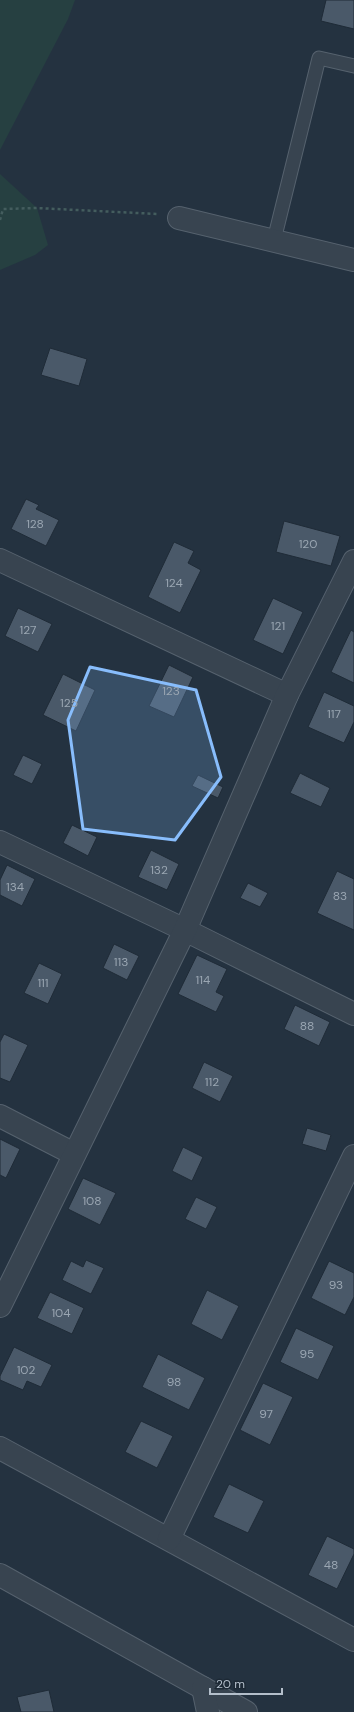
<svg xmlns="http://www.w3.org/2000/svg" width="354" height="1712" font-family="'DM Sans',sans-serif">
	<rect width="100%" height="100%" fill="#243240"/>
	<g fill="#264041">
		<polygon points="0,0 75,0 68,19 0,150"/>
		<polygon points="0,174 37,208 48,245 35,255 0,270"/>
	</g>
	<g fill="#4a5969" stroke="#1f2b37">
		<polygon points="326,0 354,0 354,29 321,21"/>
		<polygon points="50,348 87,359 79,386 41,375"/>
		<polygon points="26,499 39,505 36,509 59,520 46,546 11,529"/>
		<polygon points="284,521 340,536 331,566 276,552"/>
		<polygon points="174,542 194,551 188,563 201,570 180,613 148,597"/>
		<polygon points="273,598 303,612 283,654 253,640"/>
		<polygon points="18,608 52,624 38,652 5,636"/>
		<polygon points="351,630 354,632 354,683 331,672"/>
		<polygon points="169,665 193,677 174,717 149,706"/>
		<polygon points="63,674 95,690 76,731 43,715"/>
		<polygon points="324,692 354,706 354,722 344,743 308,727"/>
		<polygon points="23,755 42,764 32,784 13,775"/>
		<polygon points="300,773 330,788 321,807 290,793"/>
		<polygon points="198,775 223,787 218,798 192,786"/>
		<polygon points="72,825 97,837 88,856 63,843"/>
		<polygon points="151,850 179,864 167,890 138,877"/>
		<polygon points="7,865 35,879 22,906 0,895 0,880"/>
		<polygon points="337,871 354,879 354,930 317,913"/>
		<polygon points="248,883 268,893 260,907 240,898"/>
		<polygon points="114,944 139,956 127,980 103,968"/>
		<polygon points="197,955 227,969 216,992 224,996 216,1012 178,994"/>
		<polygon points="39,963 62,974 48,1004 24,993"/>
		<polygon points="295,1005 330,1022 319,1046 284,1029"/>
		<polygon points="4,1034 28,1045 10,1082 0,1078 0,1042"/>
		<polygon points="204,1062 233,1076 220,1102 192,1088"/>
		<polygon points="307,1128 331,1135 326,1151 302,1144"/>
		<polygon points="0,1139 20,1149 6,1178 0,1175"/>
		<polygon points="183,1147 203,1157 192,1181 172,1171"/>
		<polygon points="83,1178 116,1193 100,1225 68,1209"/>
		<polygon points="196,1197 217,1207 206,1229 185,1219"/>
		<polygon points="86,1260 104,1268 91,1294 62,1280 71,1261 83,1267"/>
		<polygon points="329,1261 354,1273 354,1297 345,1315 311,1298"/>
		<polygon points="207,1290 239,1306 222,1340 191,1324"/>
		<polygon points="50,1292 84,1308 72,1334 37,1318"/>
		<polygon points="296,1328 334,1346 318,1380 280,1362"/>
		<polygon points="14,1347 52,1365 41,1387 27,1381 23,1390 0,1380 0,1376"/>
		<polygon points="158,1354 205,1378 189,1410 142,1387"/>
		<polygon points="263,1383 293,1397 270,1445 240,1430"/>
		<polygon points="141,1421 173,1436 157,1468 125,1452"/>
		<polygon points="229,1484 264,1501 248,1533 213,1517"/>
		<polygon points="327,1536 354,1549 354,1554 337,1589 308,1575"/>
		<polygon points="49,1690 54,1712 21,1712 17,1697"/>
	</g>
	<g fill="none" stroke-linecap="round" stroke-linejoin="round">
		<defs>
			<polyline id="service" points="274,240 319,58 354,66"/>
			<g id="minor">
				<polyline points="179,218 354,260"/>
				<polyline points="0,560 287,695"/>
				<polyline points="0,842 185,930 354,1014"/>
				<polyline points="0,1116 74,1154"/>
				<polyline points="0,1306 185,930 287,695 354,561"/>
				<polyline points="0,1448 354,1640"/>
				<polyline points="169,1539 354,1156"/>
				<polyline points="0,1575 246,1712"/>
				<polyline points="203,1688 208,1712"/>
			</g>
		</defs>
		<use href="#service" stroke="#56626e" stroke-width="15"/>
		<use href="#minor" stroke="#56626e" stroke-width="24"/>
		<polyline stroke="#445d5e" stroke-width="2.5" stroke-dasharray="3 3" stroke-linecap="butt" points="0,220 3,209 37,208 157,214"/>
		<use href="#service" stroke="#384450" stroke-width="13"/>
		<use href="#minor" stroke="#384450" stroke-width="22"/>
	</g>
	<path fill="#88bdfc" fill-opacity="0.2" stroke="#88bdfc" stroke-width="3" stroke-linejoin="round" d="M90,667L196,690L221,777L175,840L83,829L68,720Z"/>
	<g text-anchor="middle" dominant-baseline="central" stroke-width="3" stroke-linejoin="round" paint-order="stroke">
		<g font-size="12" fill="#9aa6b2">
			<text x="35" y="524">128</text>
			<text x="308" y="544">120</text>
			<text x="174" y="583">124</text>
			<text x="278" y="626">121</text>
			<text x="28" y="630">127</text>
			<text x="171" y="691">123</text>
			<text x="69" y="703">125</text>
			<text x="334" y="714">117</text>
			<text x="159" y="870">132</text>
			<text x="15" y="887">134</text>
			<text x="340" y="896">83</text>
			<text x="121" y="962">113</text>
			<text x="203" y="980">114</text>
			<text x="43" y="983">111</text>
			<text x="307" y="1026">88</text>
			<text x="212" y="1082">112</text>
			<text x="92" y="1201">108</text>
			<text x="336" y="1285">93</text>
			<text x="61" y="1313">104</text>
			<text x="307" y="1354">95</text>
			<text x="26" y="1370">102</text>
			<text x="174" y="1382">98</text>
			<text x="266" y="1414">97</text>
			<text x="331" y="1565">48</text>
		</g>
	</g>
	<path d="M210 1688v6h72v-6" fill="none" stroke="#b4bfcb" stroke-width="2"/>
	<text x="216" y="1688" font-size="12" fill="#b4bfcb" stroke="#1d2935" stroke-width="3" paint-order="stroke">20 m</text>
</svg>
